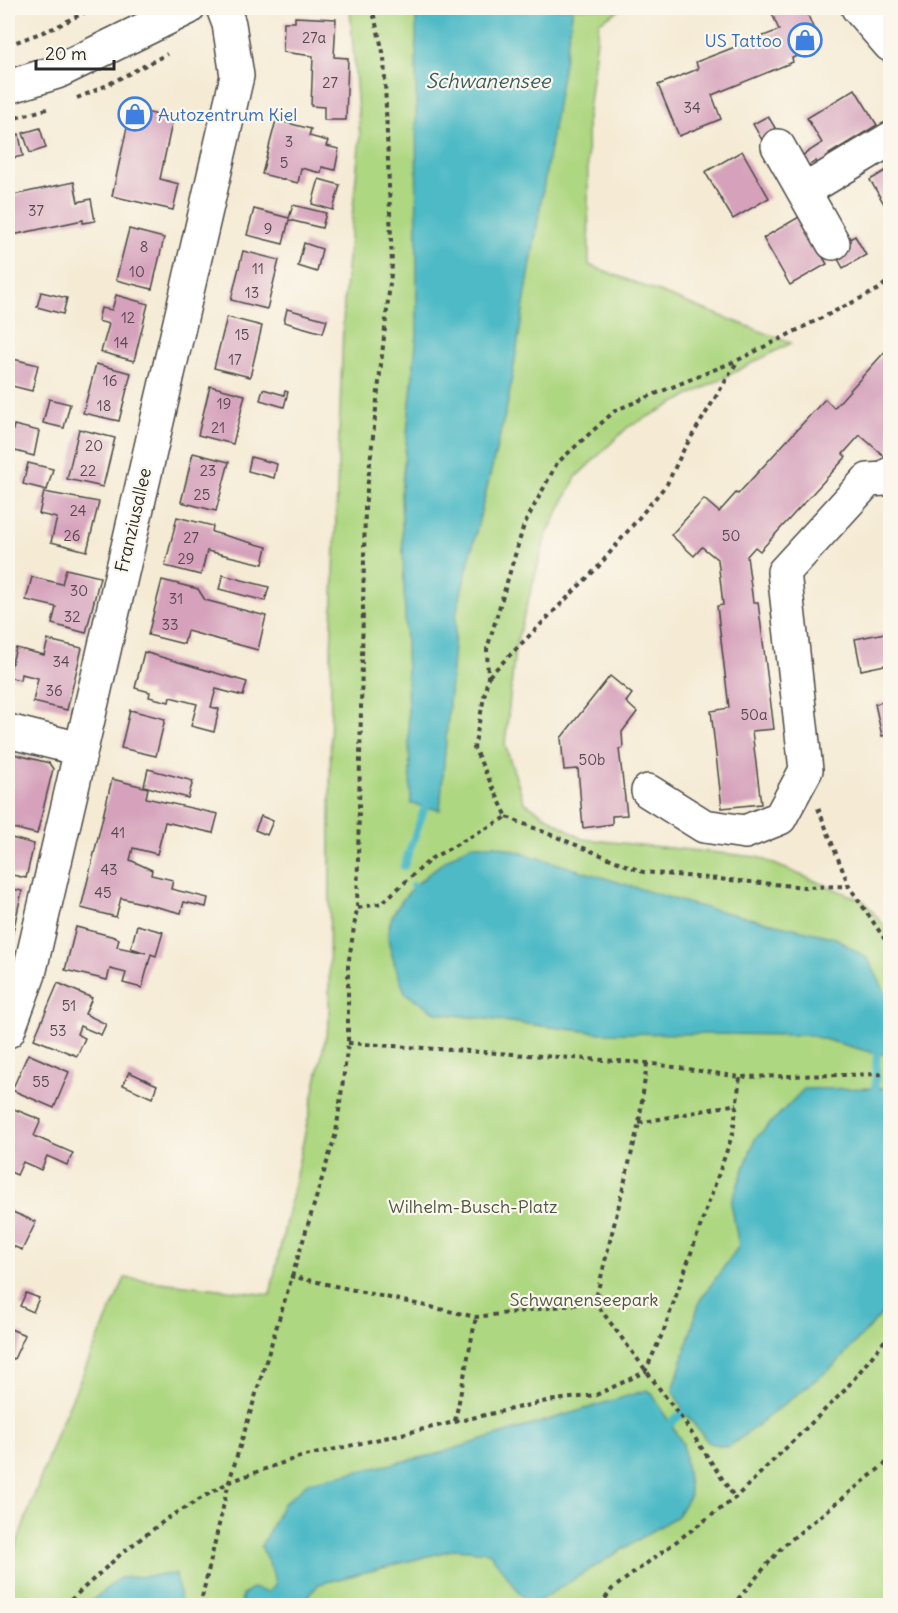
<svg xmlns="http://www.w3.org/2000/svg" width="898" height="1613" font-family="Delius,sans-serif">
	<rect width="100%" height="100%" fill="#fbf7ec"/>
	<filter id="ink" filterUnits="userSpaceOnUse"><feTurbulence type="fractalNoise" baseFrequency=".0167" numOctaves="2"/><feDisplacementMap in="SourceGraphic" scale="12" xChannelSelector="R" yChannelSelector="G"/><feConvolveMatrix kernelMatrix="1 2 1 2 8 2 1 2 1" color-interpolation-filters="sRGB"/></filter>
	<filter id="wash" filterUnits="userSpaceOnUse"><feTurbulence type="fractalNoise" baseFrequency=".008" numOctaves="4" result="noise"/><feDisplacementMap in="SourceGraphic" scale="24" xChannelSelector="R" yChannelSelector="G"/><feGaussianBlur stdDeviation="1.35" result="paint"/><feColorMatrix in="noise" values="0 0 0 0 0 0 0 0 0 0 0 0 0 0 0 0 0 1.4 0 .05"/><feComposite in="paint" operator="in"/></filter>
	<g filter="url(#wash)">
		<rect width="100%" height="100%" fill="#f5ebd5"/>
		<polygon fill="#aed781" stroke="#6c8156" stroke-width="1.5" points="350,8 623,8 599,22 587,119 589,265 791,343 628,427 576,477 546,536 515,648 505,745 524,802 582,839 757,857 864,901 890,933 890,1605 8,1606 8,1568 58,1430 125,1278 270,1295 329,1022 331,654 344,300 360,137"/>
		<g fill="#4dbac6" stroke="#3c7278" stroke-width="1.5">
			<polygon points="416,8 573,8 508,402 457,610 440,810 411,804 401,493 417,334"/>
			<path d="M471,845H496L690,904L836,938L868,959L890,1001V1048L887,1054H877L809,1035L600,1033L437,1013L405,993C400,978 388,950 388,935C388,899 443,860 471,845Z"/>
			<polygon points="890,1088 890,1305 835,1365 729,1447 709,1443 684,1412 673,1391 700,1300 739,1246 731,1203 755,1139 804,1089"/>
			<polygon points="647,1390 651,1392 683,1444 690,1495 677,1516 537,1602 522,1596 489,1552 456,1549 319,1584 301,1605 240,1605 243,1595 252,1588 267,1592 275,1586 273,1573 261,1546 283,1504 309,1482 433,1455"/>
			<polygon points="176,1574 181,1605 87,1605 119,1578"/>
		</g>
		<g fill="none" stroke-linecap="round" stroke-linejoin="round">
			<g stroke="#4dbac6" stroke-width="8">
				<polyline points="404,866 425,807"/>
				<polyline points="413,886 415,888"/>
				<polyline points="875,1089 877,1054"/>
				<polyline points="671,1423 684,1412"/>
			</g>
		</g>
		<g id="blocks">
			<g fill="#d5a1bb">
				<polygon points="780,8 805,8 821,47 792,58 793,62 712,95 721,119 679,136 658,85 698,69 696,62 779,30 771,11"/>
				<polygon points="295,17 336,19 334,57 348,58 346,120 324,120 324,107 311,106 313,56 283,52 284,22 295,22"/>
				<polygon points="855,89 877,125 829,154 833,162 821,169 816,161 806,167 800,157 822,143 807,118"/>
				<polygon points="131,109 173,118 160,179 179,184 173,210 112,196"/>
				<polygon points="768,116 781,138 766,147 753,124"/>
				<polygon points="276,120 311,129 309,136 328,141 326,146 339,149 335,170 322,167 321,173 301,168 298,183 262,174"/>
				<polygon points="40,128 46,148 30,153 23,133"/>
				<polygon points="19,134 23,156 8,159 8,136"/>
				<polygon points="742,151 769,198 733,219 705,172"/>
				<polygon points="890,168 890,214 870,180"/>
				<polygon points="319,179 340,185 333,210 312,204"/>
				<polygon points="74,182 78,202 91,199 95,221 83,223 83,220 8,236 8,196"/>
				<polygon points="293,205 326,213 322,228 289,220 283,244 247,235 254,209 289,218"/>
				<polygon points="799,217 827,264 790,285 763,238"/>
				<polygon points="129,229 164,238 152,289 116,280"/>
				<polygon points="855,236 866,255 843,268 832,248"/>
				<polygon points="304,243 322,249 317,272 298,266"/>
				<polygon points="243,251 279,260 267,309 231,300"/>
				<polygon points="41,292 67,298 63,314 37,307"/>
				<polygon points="116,295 148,304 134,361 101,352 109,324 98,321 101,308 112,310"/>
				<polygon points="287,309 327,320 323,333 284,322"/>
				<polygon points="227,317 262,326 250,377 214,368"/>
				<polygon points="890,346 890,449 884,456 860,435 843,454 846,457 760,551 755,547 747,556 753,602 758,602 774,729 752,731 761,804 722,808 711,711 729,708 717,606 723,605 718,560 702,547 694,556 671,535 704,499 719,512 736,493 738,494 825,399 834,408"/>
				<polygon points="9,358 38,365 32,391 8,385"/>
				<polygon points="96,364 131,373 119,421 83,413"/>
				<polygon points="210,386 245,395 233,444 198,435"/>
				<polygon points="263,389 284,395 285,391 288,392 284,407 260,400"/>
				<polygon points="49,399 70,404 64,428 43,423"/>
				<polygon points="14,425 39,431 34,456 8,449"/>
				<polygon points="79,429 115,438 103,487 67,479"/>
				<polygon points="193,453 229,462 216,511 181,502"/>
				<polygon points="251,457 277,464 274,478 248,471"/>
				<polygon points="28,463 53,469 47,490 23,484"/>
				<polygon points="44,492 99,502 87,551 51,542 57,518 39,514"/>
				<polygon points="177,517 213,526 212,532 267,547 263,564 207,551 201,575 165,566"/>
				<polygon points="66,569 100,577 86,633 52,624 56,607 26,600 32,577 62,584"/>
				<polygon points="223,575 269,587 265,601 219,589"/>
				<polygon points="162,580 198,589 205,600 266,616 258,650 187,631 184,644 148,635"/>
				<polygon points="890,632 890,664 861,670 855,639"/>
				<polygon points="48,640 82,648 67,710 33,702 38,678 21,674 20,680 8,677 16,648 44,655"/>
				<polygon points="144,652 247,682 243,696 216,689 211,707 219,709 214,732 191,726 197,704 170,697 169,702 149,697 150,692 135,688"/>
				<polygon points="610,676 632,694 626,702 637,712 622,732 623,748 619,749 627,815 612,816 612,824 583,828 578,769 564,770 561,738"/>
				<polygon points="890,700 890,734 882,736 875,704"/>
				<polygon points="130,710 165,719 156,756 121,748"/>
				<polygon points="14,754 49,763 53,769 37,834 8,827 8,779"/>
				<polygon points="148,769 193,781 188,798 144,786"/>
				<polygon points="112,779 148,788 146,798 218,814 213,833 165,822 157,854 133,848 130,860 152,870 151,875 173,880 171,889 208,898 206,907 184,902 181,913 121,898 116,917 81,908"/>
				<polygon points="261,816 273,821 267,835 255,830"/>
				<polygon points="8,837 34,844 26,878 8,874"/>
				<polygon points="8,888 22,891 12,936 8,935"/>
				<polygon points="137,925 163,932 156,956 151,954 142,988 123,983 126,973 110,969 107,980 65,970 76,927 111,936 119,939 117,947 146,953 131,948"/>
				<polygon points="58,983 92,998 85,1014 106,1024 101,1035 80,1026 77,1034 85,1038 77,1056 34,1039"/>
				<polygon points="28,1054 69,1072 54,1108 12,1090"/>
				<polygon points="129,1072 157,1085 152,1098 123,1085"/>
				<polygon points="9,1107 41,1120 34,1136 73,1153 67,1165 47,1156 41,1170 23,1162 17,1175 8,1171"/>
				<polygon points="8,1210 36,1222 22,1250 8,1244"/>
				<polygon points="26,1293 39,1298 33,1312 20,1306"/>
				<polygon points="8,1328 25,1335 14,1359 8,1357"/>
			</g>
		</g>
	</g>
	<g filter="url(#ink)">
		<use href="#blocks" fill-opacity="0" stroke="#494844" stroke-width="1.5"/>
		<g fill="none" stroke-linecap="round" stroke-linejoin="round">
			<defs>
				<g id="minor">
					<polyline points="858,8 890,45"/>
					<polyline points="778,146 833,243"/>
					<polyline points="804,191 890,139"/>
					<polyline points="8,731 80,749"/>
					<polyline points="648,791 704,826 745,832 780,818 806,770 784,572 868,480 885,479 890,474"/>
					<polyline points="8,1031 29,974 237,76 229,24 223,8"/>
				</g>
				<polyline id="major" points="8,87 57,72 188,8"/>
			</defs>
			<use href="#minor" stroke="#494844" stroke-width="36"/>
			<use href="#major" stroke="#494844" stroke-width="36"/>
			<g stroke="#494844" stroke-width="4" stroke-dasharray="4.5 4.5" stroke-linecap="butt">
				<polyline points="8,45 54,28 93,8"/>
				<polyline points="77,98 101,88 167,54"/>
				<polyline points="8,120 50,108"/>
				<polyline points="489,676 598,567 667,484 684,449 737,362"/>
				<polyline points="818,808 849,886 890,947"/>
				<polyline points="507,817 643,872 805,887 849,886"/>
				<polyline points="358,908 382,903 432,858 507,817 474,748 488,677 487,649 524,525 557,463 616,410 738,360 877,290 890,280"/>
				<polyline points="348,1043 647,1063 740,1077 890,1074"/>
				<polyline points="647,1063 639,1123 595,1302 685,1423 735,1498"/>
				<polyline points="639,1123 737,1104"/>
				<polyline points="290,1276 476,1317 595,1302"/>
				<polyline points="455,1421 476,1317"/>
				<polyline points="64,1606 122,1553 168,1518 229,1482 296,1458 547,1401 596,1395 645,1372 664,1330 733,1133 740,1077"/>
				<polyline points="200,1606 229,1482 336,1133 348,1043 348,966 357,908 365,508 392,265 384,56 372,8"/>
				<polyline points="600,1606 612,1589 735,1498 845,1390 890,1334"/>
				<polyline points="732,1606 783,1546 890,1460"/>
			</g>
			<use href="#minor" stroke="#fff" stroke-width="33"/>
			<use href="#major" stroke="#fff" stroke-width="33"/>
		</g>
	</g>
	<defs>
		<symbol id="shop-ring" viewBox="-11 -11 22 22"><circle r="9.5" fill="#fbf7ec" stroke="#3f7fe0" stroke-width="1.5"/><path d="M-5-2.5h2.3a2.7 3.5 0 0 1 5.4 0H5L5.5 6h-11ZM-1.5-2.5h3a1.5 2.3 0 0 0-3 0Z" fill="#3f7fe0"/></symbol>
	</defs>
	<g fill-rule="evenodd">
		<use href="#shop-ring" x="786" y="21" width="38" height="38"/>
		<use href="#shop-ring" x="116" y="95" width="38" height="38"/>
	</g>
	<g text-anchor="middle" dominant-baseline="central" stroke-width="4.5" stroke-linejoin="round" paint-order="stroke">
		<g font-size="15" fill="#56484f">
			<text x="314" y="37">27a</text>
			<text x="330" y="82">27</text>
			<text x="692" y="107">34</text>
			<text x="289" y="141">3</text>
			<text x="284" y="162">5</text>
			<text x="36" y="210">37</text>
			<text x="268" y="228">9</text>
			<text x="144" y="246">8</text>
			<text x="258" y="268">11</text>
			<text x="137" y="271">10</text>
			<text x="252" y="292">13</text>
			<text x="128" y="317">12</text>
			<text x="242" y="334">15</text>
			<text x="121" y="342">14</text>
			<text x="235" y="359">17</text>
			<text x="110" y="380">16</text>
			<text x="224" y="403">19</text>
			<text x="104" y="405">18</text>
			<text x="218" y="427">21</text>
			<text x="94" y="445">20</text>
			<text x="88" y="470">22</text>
			<text x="208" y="470">23</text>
			<text x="202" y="494">25</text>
			<text x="78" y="510">24</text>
			<text x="72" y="535">26</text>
			<text x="731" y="535">50</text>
			<text x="191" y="537">27</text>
			<text x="186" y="558">29</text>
			<text x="79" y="590">30</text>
			<text x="176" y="598">31</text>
			<text x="72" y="616">32</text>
			<text x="170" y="624">33</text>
			<text x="61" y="661">34</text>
			<text x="54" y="690">36</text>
			<text x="754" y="714">50a</text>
			<text x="592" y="759">50b</text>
			<text x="118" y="832">41</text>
			<text x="109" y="869">43</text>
			<text x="103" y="892">45</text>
			<text x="69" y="1005">51</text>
			<text x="58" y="1030">53</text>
			<text x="41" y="1081">55</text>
		</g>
		<g font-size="18" fill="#366cbe" stroke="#fbf7ec" text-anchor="end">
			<text x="782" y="40">US Tattoo</text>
			<text x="158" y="114" text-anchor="start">Autozentrum Kiel</text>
		</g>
		<g font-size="18" fill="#2b2b2b" stroke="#fbf7ec">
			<text transform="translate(133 520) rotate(-77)">Franziusallee</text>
		</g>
		<g font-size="18" fill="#4c5640" stroke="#fbf7ec">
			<text x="473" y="1206">Wilhelm-Busch-Platz</text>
			<text x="584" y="1299">Schwanenseepark</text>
		</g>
		<g font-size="20" font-style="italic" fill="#375d61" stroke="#fbf7ec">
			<text x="488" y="80">Schwanensee</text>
		</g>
	</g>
	<rect width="898" height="1613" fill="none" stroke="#fbf7ec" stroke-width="30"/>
	<path d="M36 60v9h78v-9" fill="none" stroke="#2b2b2b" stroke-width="3"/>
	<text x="45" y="60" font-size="18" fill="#2b2b2b" stroke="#fbf7ec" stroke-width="4.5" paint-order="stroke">20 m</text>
</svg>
